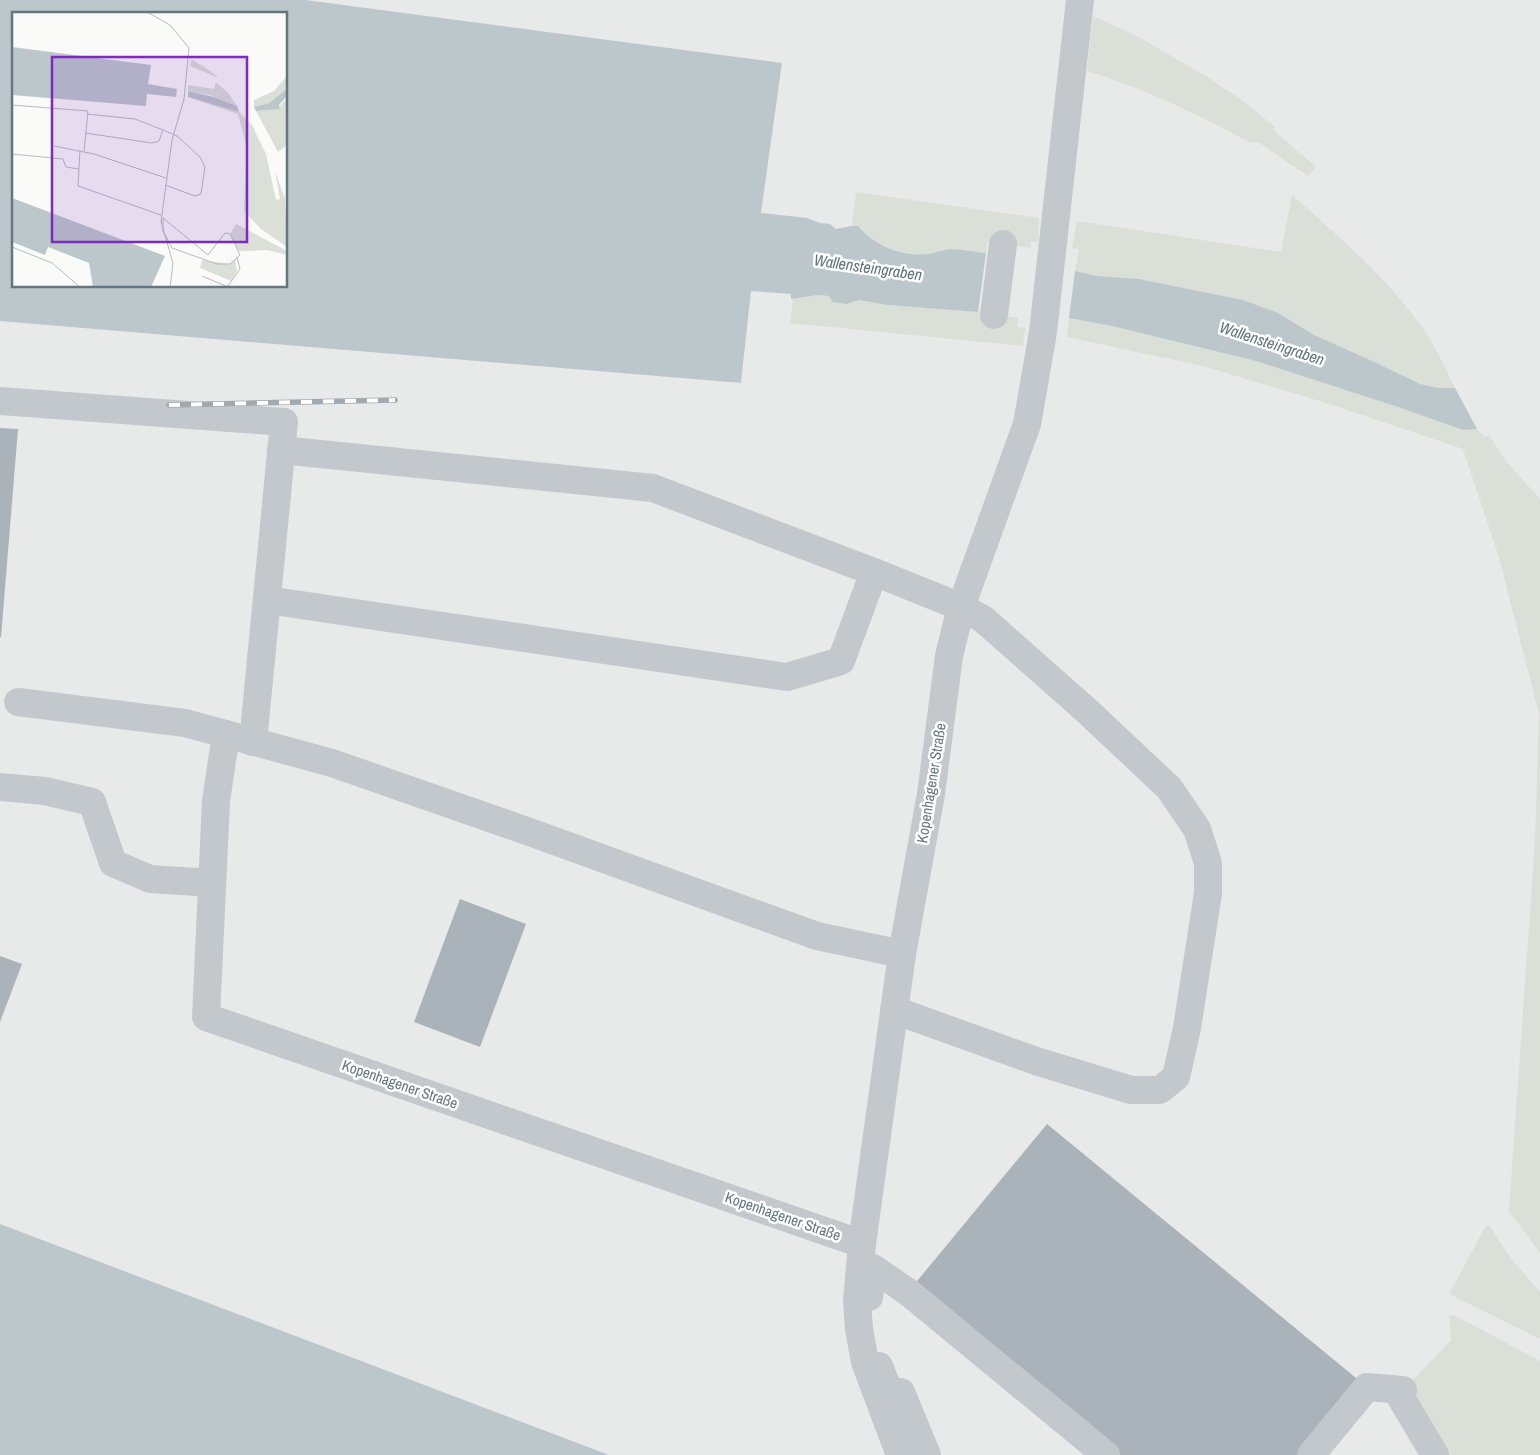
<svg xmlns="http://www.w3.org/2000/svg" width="1540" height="1455" font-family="'Archivo Narrow',sans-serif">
	<rect width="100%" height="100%" fill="#fafaf8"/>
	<polygon fill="#e8e9e9" points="306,0 1540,0 1540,1455 1449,1316 1451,1340 1403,1390 1435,1455 605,1455 0,1229 0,317 741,383 755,251 782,63"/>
	<g fill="#dadfd7">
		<path d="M1093,16L1137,36L1207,77L1240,99L1275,127L1273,130L1316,167L1308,176L1258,142L1251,143C1197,114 1146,89 1087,71Z"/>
		<path d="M856,192L1039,218L1038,242H1031V248L987,242L986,253C974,252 962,249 951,249C943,250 935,253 928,254C902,257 875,246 858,226H852Z"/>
		<path d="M1292,195C1338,236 1386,277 1422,327C1435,345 1445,368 1455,388H1438L1420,385L1370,360L1314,335L1278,313L1243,300L1139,279L1097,276L1075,271L1079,249L1072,248L1077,221L1281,252Z"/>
		<polygon points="818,295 829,296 847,304 859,300 888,305 978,312 1018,318 1017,327 1025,328 1023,346 790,323 793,299"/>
		<polygon points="1069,318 1112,326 1256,361 1401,408 1463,430 1477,429 1484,437 1489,435 1505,460 1540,499 1540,1253 1509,1211 1535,842 1539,714 1499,557 1463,449 1333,405 1203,366 1067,337"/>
		<polygon points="1489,1225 1512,1260 1540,1292 1540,1339 1449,1294 1484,1229"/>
		<polygon points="1454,1315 1540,1361 1540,1455 1435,1455 1403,1390 1451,1340 1449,1316"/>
	</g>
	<g fill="#bbc7cb" fill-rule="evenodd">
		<path d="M0,0H306L782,63L761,213L807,218L820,223L830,224L836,229L852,226H858C875,246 902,257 928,254C935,253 943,250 951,249C962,249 974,252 986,253L978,312L888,305L859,300L847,304L833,302L829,296L818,295L791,299V294L751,291L741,383L0,321ZM14,14H286V286H14Z"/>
		<polygon points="1075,271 1097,276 1139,279 1243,300 1278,313 1314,335 1370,360 1420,384 1438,388 1455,388 1477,429 1463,430 1401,408 1256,361 1112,326 1069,318"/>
		<polygon points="0,1224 609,1455 0,1455"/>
	</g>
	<g fill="#aab3b9">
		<polygon points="0,428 18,429 1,637 0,637"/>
		<polygon points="460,899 526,924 480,1047 414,1022"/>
		<polygon points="0,956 22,964 0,1022"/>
		<polygon points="1047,1124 1367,1387 1311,1455 1106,1455 908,1292"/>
	</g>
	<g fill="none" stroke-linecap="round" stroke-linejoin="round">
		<g stroke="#c3c8cc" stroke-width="28">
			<polyline points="994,315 1003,244"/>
			<polyline points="0,401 284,422 253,742"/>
			<polyline points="281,450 653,488 874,572 961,607 983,619 1086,710 1169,788 1197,829 1208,863 1208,893 1187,1028 1176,1077 1160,1090 1131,1090 1036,1061 894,1010"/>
			<polyline points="267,600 787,677 841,661 874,572"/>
			<polyline points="18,702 185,723 332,763 524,830 817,936 902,954"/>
			<polyline points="226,734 216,801 206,1017 862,1244"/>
			<polyline points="0,787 45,791 92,802 113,863 150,879 212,883"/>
			<polyline points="869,1297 873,1268 908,1292 1106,1455"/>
			<polyline points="879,1366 891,1397 901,1392 927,1455"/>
			<polyline points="900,1455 865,1362 859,1329 857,1301 862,1244 902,954 931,794 949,656 961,607 1027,424 1043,332 1080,0"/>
			<polyline points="1311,1455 1367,1387 1403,1390 1401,1398 1435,1455"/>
		</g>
		<defs>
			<polyline id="rail" points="169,405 395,400"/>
		</defs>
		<use href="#rail" stroke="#a2aab0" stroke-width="5.5"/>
		<use href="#rail" stroke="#fff" stroke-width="4" stroke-dasharray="11" stroke-linecap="butt"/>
	</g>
	<g text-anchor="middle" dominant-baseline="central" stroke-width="5" stroke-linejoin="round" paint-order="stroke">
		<g font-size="15" fill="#657683" stroke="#fff">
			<text transform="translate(931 783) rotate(-81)">Kopenhagener Straße</text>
			<text transform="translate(400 1084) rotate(19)">Kopenhagener Straße</text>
			<text transform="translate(783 1216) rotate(19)">Kopenhagener Straße</text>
		</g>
		<g font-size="16" font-style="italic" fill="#60757c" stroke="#fff">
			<text transform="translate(868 267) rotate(8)">Wallensteingraben</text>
			<text transform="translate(1272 343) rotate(18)">Wallensteingraben</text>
		</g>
	</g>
	<g transform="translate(12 12)">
		<rect width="275" height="275" fill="#fafaf8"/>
		<path d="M179,47L197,58L207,66L178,54ZM275,64V77L269,83L257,91L242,95V88L262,79ZM204,70L217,82L225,94L198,83L176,79V73L202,77ZM176,85L227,100L240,113L254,142L264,188L268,187L263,159L273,187L275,235L249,217L232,199L235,136L226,102ZM275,86V133L266,140L244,99L265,97ZM224,212L275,239V243L255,238L227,239L218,222ZM223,247L225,259L219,269L188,256L190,248L218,252Z" fill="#dadfd7"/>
		<path d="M0,35L139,53L136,72L165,77L164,85L135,82L134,94L0,83ZM275,77V84L267,93L268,97L244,99L242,95L257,91ZM176,79L202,85L225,94L227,100L176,85ZM0,186L153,244L139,275H81L77,251L36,235L33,243L0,230Z" fill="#bbc7cb"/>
		<path fill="none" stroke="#b5bdc2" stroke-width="1" d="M135,0L158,13L177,36L172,87L160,128L149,210L161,251L158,275M0,93L76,99L72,139M75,102L123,107L151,118L165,124L188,145L193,155L189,182L183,184L153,173M73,121L140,131L147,129L151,118M42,134L82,142L154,166M68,138L66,174L149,203M0,142L51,147L54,155L67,157M151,206L196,243L213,221L218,222L228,243L218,252H205L160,236L151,219ZM0,235L40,251L68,275M190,264L216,275M216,274L228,257L225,245"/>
		<path fill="#7b2cbf" fill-opacity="0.15" stroke="#7b2cbf" stroke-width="2.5" d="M40,45H235V230H40Z"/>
		<rect width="275" height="275" fill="none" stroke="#657683" stroke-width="2.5"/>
	</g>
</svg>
